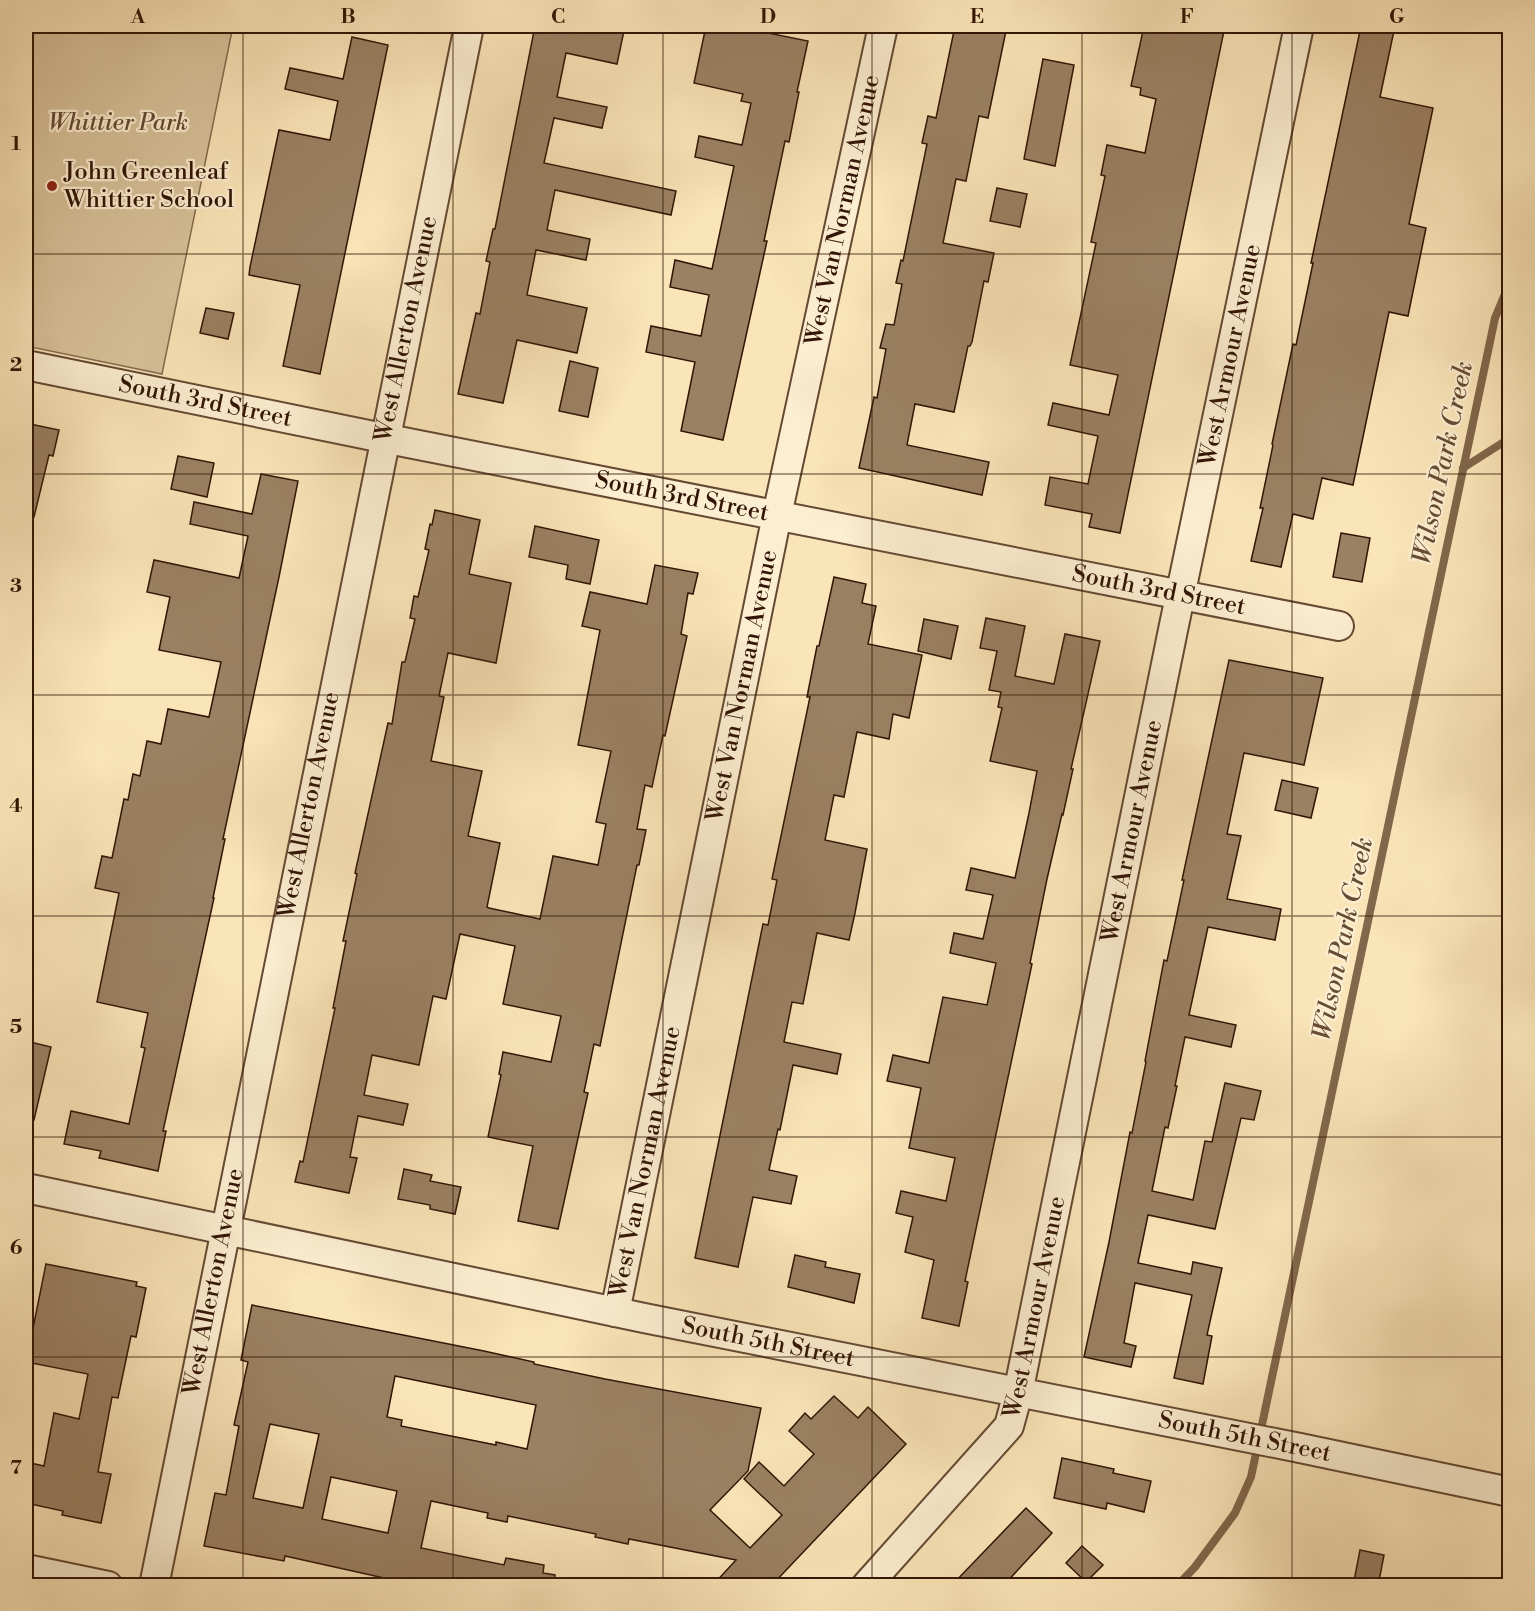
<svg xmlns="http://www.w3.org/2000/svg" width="1535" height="1611" font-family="'Libre Bodoni',serif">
	<rect width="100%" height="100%" fill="#fae5b8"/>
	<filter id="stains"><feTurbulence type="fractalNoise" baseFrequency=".00333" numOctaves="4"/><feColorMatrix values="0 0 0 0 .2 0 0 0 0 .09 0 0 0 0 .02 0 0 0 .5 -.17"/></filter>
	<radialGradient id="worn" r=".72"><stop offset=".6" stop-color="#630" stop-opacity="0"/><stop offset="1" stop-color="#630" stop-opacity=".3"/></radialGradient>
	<polygon fill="#d8c29a" stroke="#856c50" stroke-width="1.5" points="26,26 233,26 162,374 26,346"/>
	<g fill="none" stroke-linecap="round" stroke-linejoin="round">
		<g stroke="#81674c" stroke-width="8">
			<polyline points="1463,468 1510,438"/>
			<polyline points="1177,1586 1195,1567 1235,1513 1251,1477 1495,318 1510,282"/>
		</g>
	</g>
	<g fill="#9a8163" stroke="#321506" stroke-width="1.5" fill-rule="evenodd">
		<polygon points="535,26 625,26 617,64 566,53 557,97 607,107 602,128 554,118 544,163 676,191 671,215 555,190 547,230 590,239 586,260 536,250 527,295 587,308 577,353 517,340 503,403 458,394 476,313 480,314 490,262 486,261 493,229 495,229"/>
		<polygon points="706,26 734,26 808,41 797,92 799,92 789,142 785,141 764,241 767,241 723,440 681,431 695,362 646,352 651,326 701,336 709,295 670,287 675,260 712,269 734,166 695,157 699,136 742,145 751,103 741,101 743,94 694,83"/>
		<polygon points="955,26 1007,26 988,118 979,116 966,181 956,179 943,243 994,253 988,282 984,281 972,342 970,346 968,346 954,412 915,404 907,445 989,462 982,495 859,468 874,397 877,398 886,349 880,348 886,324 894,325 902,284 896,283 901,260 903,261 927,144 922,143 928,116 936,118"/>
		<polygon points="1144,26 1225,26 1120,533 1089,527 1092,514 1045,505 1050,477 1088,484 1098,436 1048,425 1053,403 1109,415 1118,375 1070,365 1096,243 1091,242 1105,176 1101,175 1107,145 1145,153 1156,99 1140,95 1141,88 1131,86"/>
		<polygon points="1361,26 1395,26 1380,97 1433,108 1409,224 1426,228 1408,316 1389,312 1353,485 1322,478 1313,519 1293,514 1281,567 1251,561 1263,508 1260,508 1273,445 1272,444 1293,344 1296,345 1313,263 1311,263"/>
		<polygon points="352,37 388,45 320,374 283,366 300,285 249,275 250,267 279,130 330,140 338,101 285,89 290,68 343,79"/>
		<polygon points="1043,59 1074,65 1055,166 1024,159"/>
		<polygon points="997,188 1027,194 1020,227 990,221"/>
		<polygon points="206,308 234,313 228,339 200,333"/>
		<polygon points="570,361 598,368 588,417 559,411"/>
		<polygon points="30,424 59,430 53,456 49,455 34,517 26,516 26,444"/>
		<polygon points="178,456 214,463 207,497 171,489"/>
		<polygon points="261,474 298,481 279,577 223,839 225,839 213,898 214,898 163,1131 166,1131 158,1171 99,1158 101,1151 64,1144 71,1111 129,1124 145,1048 141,1047 148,1013 97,1002 119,893 95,888 102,856 112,858 124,799 128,800 133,774 140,776 147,741 161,744 168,709 209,717 221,662 159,650 170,597 147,592 154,560 239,578 248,536 190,524 194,502 252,514"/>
		<polygon points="435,510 480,520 469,574 511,583 496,663 448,653 439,696 444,697 431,761 482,771 468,836 500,843 487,907 489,908 540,919 553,856 598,865 606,824 596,822 611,751 578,745 600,630 582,626 590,592 647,604 655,565 698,573 693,594 688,593 681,634 687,636 665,736 663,735 652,787 645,785 637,829 646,830 639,865 637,865 600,1046 594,1044 584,1092 588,1093 558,1229 518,1221 533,1146 488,1137 501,1075 499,1074 503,1052 551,1062 561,1016 503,1004 515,946 460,934 446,999 433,996 419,1065 372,1055 364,1095 408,1104 403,1125 358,1116 350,1157 357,1158 349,1193 295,1182 300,1161 303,1162 335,1008 333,1008 346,941 343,941 357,874 355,873 388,723 392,724 402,662 405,662 415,619 410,618 414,596 418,597 429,550 425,549 430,524 432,525"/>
		<polygon points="535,526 599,540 590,584 566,579 568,565 529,557"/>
		<polygon points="1341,533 1370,538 1362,582 1333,577"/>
		<polygon points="834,577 866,584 862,603 876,606 868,644 922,655 909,718 893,714 889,739 857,732 844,797 834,795 825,840 867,849 855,913 849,940 817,933 803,1004 792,1002 784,1042 841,1054 837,1074 793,1065 780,1130 778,1129 769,1170 797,1176 791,1204 753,1197 738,1267 695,1258 763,924 768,925 777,880 772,879 810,697 807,697 817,646 819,646"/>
		<polygon points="986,618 1025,626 1015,676 1054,684 1065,634 1100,641 1071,769 1073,769 1063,815 1062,814 1047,879 1030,963 1032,964 965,1281 968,1282 959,1326 922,1318 934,1260 905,1252 913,1217 896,1213 901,1191 946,1201 955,1158 909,1148 921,1088 887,1081 893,1055 929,1063 943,997 987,1005 996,963 950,953 954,933 983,939 993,895 966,890 971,868 1015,878 1029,813 1037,771 990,761 1002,708 998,707 1001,692 989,690 997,651 980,648"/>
		<polygon points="924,619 958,626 951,659 918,651"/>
		<polygon points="1229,660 1323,678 1304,765 1244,753 1227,834 1241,836 1227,899 1281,909 1275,940 1208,927 1189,1015 1236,1025 1231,1047 1185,1037 1175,1086 1177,1086 1168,1128 1165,1127 1152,1191 1193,1200 1205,1141 1212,1142 1225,1083 1261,1091 1254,1120 1241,1118 1215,1229 1148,1215 1138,1263 1191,1274 1193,1262 1222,1268 1207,1335 1212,1336 1203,1384 1174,1378 1192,1295 1135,1283 1124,1343 1136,1346 1131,1367 1084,1357 1109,1242 1130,1132 1132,1133 1146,1062 1145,1061 1164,960 1167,961 1184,880 1182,880"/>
		<polygon points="1282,780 1318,788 1311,818 1275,810"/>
		<polygon points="26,1041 51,1047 34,1120 26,1119"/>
		<polygon points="404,1169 432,1175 430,1181 461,1187 455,1214 430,1209 430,1205 398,1199"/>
		<polygon points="795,1255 826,1262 825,1267 860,1274 854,1303 788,1287"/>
		<polygon points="46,1264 137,1282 136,1286 146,1288 136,1337 131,1336 118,1398 112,1397 98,1472 111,1474 101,1523 62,1515 63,1511 26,1503 26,1462 44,1466 54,1413 79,1419 88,1374 26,1362 26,1337 31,1338"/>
		<path d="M252,1305L484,1351L534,1362V1364L605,1379L761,1408L748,1471L710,1510L750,1548L782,1515L744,1479L759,1462L784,1486L814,1454L789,1431L805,1413L811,1419L834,1396L858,1418L868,1407L906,1444L771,1586H712L736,1560L629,1539L628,1544L595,1537L596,1534L508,1516L507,1522L487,1518L488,1513L431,1501L421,1548L504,1565L506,1558L544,1565L543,1573L555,1575L554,1586H420L285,1556L284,1561L204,1546L215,1493L226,1495L239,1426L234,1425L248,1362L241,1360ZM395,1376L536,1405L527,1449L496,1442V1445L401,1426L402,1420L387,1417ZM270,1424L319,1434L303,1508L253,1498ZM331,1477L397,1491L388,1533L322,1519Z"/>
		<polygon points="1062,1458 1114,1469 1113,1473 1151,1481 1144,1512 1107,1503 1106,1509 1054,1498"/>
		<polygon points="1026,1508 1052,1533 1003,1586 951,1586"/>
		<polygon points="1082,1546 1103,1565 1086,1582 1066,1563"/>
		<polygon points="1360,1550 1384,1555 1378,1586 1353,1586"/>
	</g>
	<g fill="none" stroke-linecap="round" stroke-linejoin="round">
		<defs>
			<g id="street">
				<path id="s1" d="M26,365L383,438L1339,626"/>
				<path id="s2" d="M26,1188L644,1318L1300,1448L1510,1492"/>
				<path id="s3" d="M615,1312L777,515L883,26"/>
				<polyline points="26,1569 108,1586"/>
				<path id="s4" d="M154,1586C255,1065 361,545 469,26"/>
				<path id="s5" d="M866,1586L1009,1426L1018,1393L1173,630L1299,26"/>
			</g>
		</defs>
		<use href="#street" stroke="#644932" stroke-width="32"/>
		<use href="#street" stroke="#fceed1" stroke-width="28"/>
	</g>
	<path fill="none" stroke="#321506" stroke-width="1.5" stroke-opacity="0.55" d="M243,26V1586M453,26V1586M663,26V1586M872,26V1586M1082,26V1586M1292,26V1586M26,254H1510M26,474H1510M26,695H1510M26,916H1510M26,1137H1510M26,1357H1510"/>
	<circle fill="#8f2418" stroke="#fceed1" stroke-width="2" cx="52" cy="186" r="6"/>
	<g text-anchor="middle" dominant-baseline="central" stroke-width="4.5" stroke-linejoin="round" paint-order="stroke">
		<g font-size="24" font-style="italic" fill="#644932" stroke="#fceed1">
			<text x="118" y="123">Whittier Park</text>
		</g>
		<g font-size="24" fill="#321506" stroke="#fceed1" text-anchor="start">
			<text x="64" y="172">John Greenleaf<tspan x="64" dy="28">Whittier School</tspan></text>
		</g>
		<g font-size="24" fill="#321506" stroke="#fceed1">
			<text stroke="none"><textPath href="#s3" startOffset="1125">West Van Norman Avenue</textPath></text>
			<text stroke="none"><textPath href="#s4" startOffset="1282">West Allerton Avenue</textPath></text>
			<text stroke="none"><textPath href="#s5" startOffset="1308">West Armour Avenue</textPath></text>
			<text stroke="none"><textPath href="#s1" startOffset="183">South 3rd Street</textPath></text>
			<text stroke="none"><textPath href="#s1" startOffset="669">South 3rd Street</textPath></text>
			<text stroke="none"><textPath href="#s1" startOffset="1155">South 3rd Street</textPath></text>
			<text stroke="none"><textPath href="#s3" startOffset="639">West Van Norman Avenue</textPath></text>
			<text stroke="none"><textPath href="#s4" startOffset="796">West Allerton Avenue</textPath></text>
			<text stroke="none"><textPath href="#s5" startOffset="822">West Armour Avenue</textPath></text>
			<text stroke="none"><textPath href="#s3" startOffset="153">West Van Norman Avenue</textPath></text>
			<text stroke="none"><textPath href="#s4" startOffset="310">West Allerton Avenue</textPath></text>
			<text stroke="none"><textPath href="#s5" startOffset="336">West Armour Avenue</textPath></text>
			<text stroke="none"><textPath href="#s2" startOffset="758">South 5th Street</textPath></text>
			<text stroke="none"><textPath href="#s2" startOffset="1244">South 5th Street</textPath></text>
		</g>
		<g font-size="26" font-style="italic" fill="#674c35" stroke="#fceed1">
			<text transform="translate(1443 463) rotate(-78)">Wilson Park Creek</text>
			<text transform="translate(1343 939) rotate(-78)">Wilson Park Creek</text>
		</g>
	</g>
	<rect width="1535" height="1611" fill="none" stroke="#fae5b8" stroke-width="66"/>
	<rect x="33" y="33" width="1469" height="1545" fill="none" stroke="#321506" stroke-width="2"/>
	<g font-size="20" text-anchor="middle" font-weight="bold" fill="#321506">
		<text x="138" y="23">A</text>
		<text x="348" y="23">B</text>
		<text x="558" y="23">C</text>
		<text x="768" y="23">D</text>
		<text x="977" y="23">E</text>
		<text x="1187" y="23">F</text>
		<text x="1397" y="23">G</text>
		<text x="16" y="150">1</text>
		<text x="16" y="371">2</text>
		<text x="16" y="592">3</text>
		<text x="16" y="812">4</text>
		<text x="16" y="1033">5</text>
		<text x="16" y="1254">6</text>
		<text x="16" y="1474">7</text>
	</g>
	<rect width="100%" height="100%" filter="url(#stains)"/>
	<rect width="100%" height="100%" fill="url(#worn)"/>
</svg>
